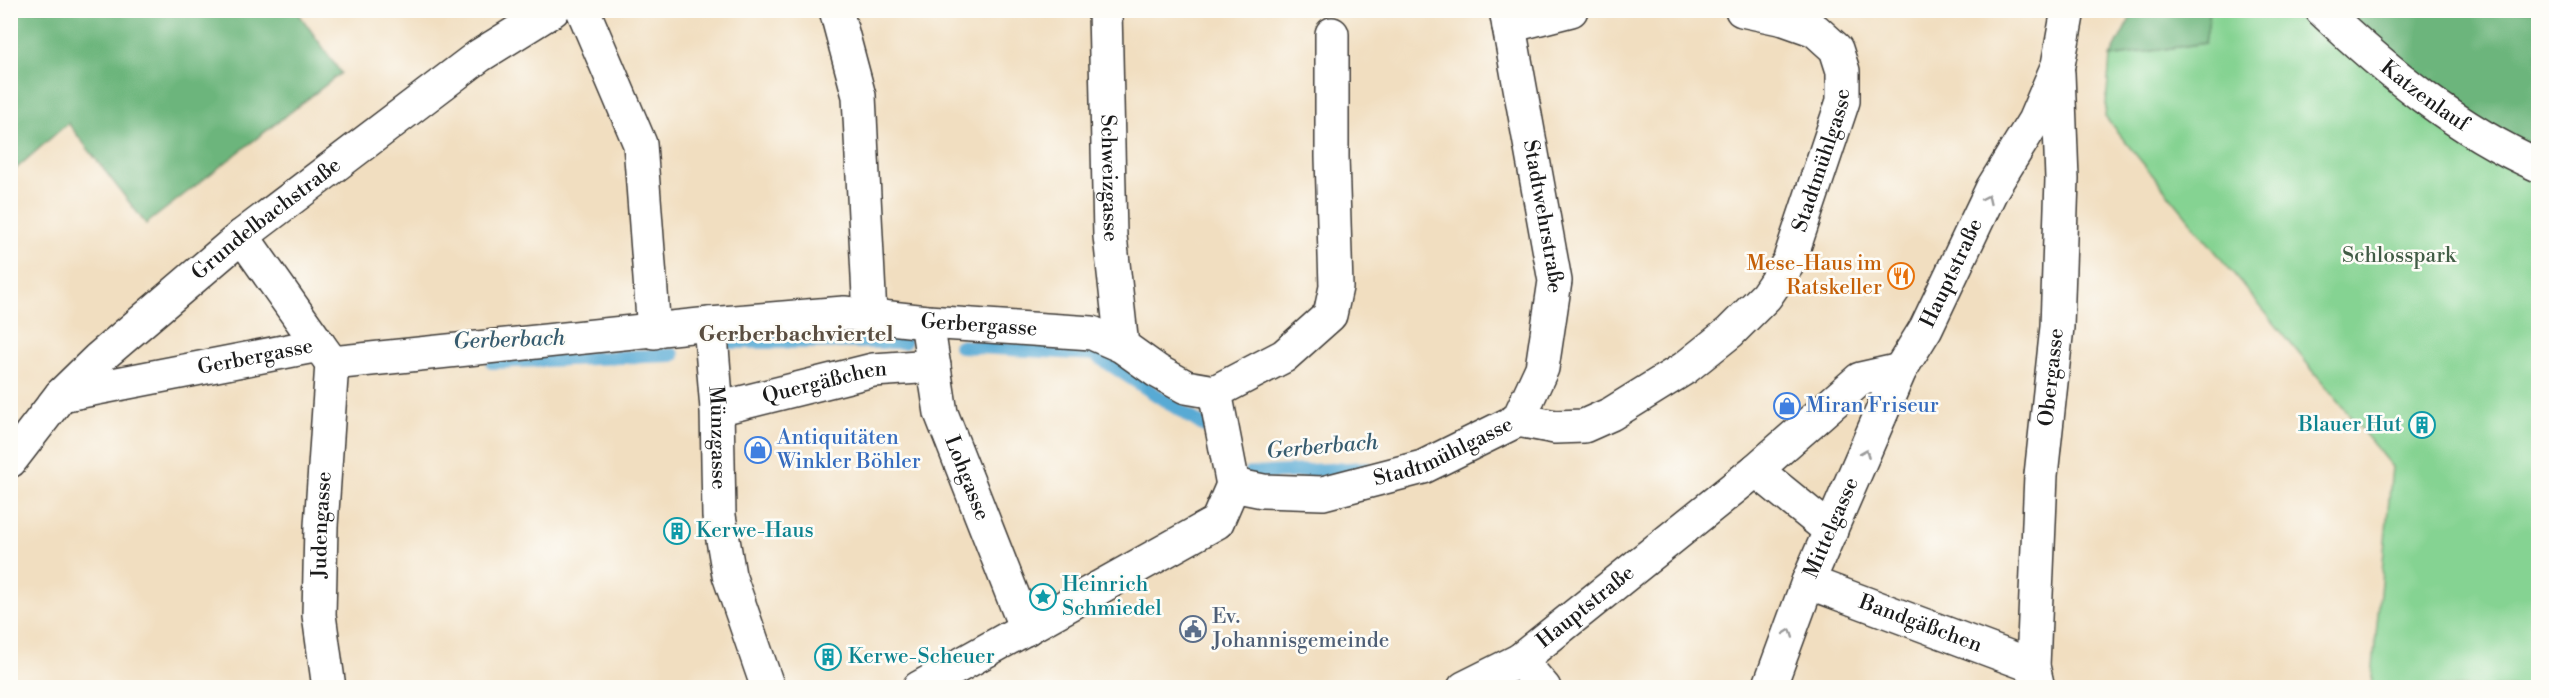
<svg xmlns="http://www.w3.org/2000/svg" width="2549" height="698" font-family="'Libre Bodoni',serif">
	<rect width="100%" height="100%" fill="#fdfcf7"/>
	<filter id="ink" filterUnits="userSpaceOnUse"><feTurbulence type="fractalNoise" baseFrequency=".0167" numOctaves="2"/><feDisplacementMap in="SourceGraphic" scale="12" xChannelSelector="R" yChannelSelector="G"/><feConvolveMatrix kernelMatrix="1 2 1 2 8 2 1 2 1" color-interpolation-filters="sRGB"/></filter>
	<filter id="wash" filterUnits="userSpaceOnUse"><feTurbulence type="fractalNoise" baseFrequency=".008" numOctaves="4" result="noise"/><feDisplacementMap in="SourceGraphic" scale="24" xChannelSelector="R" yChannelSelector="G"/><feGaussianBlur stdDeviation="1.35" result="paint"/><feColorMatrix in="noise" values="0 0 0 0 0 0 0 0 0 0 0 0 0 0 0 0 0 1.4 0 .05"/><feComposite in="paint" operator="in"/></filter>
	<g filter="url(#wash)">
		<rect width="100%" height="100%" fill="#f1dec0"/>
		<polygon fill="#85d392" stroke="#507857" stroke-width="1.5" points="2210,11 2306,11 2384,77 2538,173 2538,687 2371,687 2392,467 2105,117 2110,57 2205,43"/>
		<g fill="#6cb57c" stroke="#44684c" stroke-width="1.5">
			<polygon points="11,10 297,11 341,73 146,224 68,123 11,173"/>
			<polygon points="2134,11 2210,11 2205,43 2110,57"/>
			<polygon points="2306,11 2538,11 2538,173"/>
		</g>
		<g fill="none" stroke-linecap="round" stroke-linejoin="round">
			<g stroke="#59aad4" stroke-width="14">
				<polyline points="731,342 904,342"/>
				<polyline points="960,346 1094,354 1204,426"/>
				<polyline points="492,362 673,355"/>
				<polyline points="1250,474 1366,468"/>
			</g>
		</g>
	</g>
	<g filter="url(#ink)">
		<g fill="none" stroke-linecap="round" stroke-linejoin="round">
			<defs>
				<g id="minor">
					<polyline points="583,10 640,144 654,332"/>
					<polyline points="836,10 859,96 870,316"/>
					<path id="s1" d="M1105,10L1110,236L1122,346"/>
					<path id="s2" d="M1506,10L1555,281L1542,368L1518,420"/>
					<path id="s3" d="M2322,10C2385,70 2458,130 2538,165"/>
					<polyline points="1509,26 1571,10"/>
					<polyline points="242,236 319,345"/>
					<path id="s4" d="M927,322L941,413L1026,629"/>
					<path id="s5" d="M710,324L717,409L719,516L729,575L768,688"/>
					<path id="s6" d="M332,363L710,324L844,313L927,322L1092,333L1122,346L1157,371L1186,387L1215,392L1284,356L1330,315L1336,287L1332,157V34"/>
					<polyline points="1215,392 1233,485"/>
					<path id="s7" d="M61,395L319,345L332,363"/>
					<path id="s8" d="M717,409L873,370L934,366"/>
					<polyline points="1756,470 1831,531"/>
					<path id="s9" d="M1233,485L1263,491L1323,493L1423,467L1518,420L1555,427L1584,426L1611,414L1685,368L1730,332L1766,296L1789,262L1843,101V71L1836,49L1815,30L1784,19L1742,10"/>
					<path id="s10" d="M1808,582L2033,666"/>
					<polyline points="1520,660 1544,688"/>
					<path id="s11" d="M329,688L319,615L321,526L332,363"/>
					<polyline points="919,688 1217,522 1233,485"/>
					<path id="s12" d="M1464,688L1520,660L1756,470L1860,379L1900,370"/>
					<path id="s13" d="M1769,688L1808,582L1900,370L1926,328L1992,189L2034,121L2058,65L2068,10"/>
					<path id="s14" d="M2038,688L2033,666L2041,475L2057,327L2062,179L2058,73"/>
				</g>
				<g id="major">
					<path id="s15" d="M10,461L61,395L98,359L242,236L479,56L553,10"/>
				</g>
			</defs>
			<use href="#minor" stroke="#3c3935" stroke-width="36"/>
			<use href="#major" stroke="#3c3935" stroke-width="36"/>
			<use href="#minor" stroke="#fff" stroke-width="33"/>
			<use href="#major" stroke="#fff" stroke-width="33"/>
		</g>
		<defs><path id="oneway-chevron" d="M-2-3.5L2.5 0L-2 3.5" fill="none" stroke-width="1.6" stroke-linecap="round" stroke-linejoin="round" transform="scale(1.5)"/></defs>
		<g stroke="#999">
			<use href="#oneway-chevron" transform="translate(1987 199) rotate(-65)"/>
			<use href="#oneway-chevron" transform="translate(1865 453) rotate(-67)"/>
			<use href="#oneway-chevron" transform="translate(1789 633) rotate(-70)"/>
		</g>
	</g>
	<defs>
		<symbol id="restaurant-ring" viewBox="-11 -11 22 22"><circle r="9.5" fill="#fdfcf7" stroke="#e8710a" stroke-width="1.5"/><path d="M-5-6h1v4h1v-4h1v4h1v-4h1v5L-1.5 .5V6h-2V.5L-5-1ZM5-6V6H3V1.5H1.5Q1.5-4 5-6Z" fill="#e8710a"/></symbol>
		<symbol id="shop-ring" viewBox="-11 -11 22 22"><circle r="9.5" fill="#fdfcf7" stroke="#3f7fe0" stroke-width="1.5"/><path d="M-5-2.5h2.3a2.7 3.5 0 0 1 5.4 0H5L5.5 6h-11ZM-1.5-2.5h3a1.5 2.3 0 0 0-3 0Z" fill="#3f7fe0"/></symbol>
		<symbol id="building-ring" viewBox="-11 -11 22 22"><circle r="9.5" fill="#fdfcf7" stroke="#0f9aa8" stroke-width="1.5"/><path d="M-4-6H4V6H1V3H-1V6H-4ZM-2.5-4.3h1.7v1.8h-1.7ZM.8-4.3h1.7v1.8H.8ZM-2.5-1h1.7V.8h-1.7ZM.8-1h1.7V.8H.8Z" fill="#0f9aa8"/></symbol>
		<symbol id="sight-ring" viewBox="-11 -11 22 22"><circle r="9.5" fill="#fdfcf7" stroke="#0f9aa8" stroke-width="1.5"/><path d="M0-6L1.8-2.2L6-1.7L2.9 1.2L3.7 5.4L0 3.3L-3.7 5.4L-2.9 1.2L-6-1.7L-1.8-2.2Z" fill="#0f9aa8"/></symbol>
		<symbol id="civic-ring" viewBox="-11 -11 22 22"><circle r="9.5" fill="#fdfcf7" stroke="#5c6f8a" stroke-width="1.5"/><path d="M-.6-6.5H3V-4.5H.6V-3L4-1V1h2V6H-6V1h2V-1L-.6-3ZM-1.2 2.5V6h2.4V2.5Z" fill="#5c6f8a"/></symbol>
	</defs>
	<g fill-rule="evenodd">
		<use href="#restaurant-ring" x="1886" y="261" width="30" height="30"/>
		<use href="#shop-ring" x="1772" y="391" width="30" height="30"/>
		<use href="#building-ring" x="2407" y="410" width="30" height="30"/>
		<use href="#shop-ring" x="743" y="435" width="30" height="30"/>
		<use href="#building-ring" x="662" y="516" width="30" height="30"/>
		<use href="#sight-ring" x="1028" y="582" width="30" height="30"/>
		<use href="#civic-ring" x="1178" y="614" width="30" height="30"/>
		<use href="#building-ring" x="813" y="642" width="30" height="30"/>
	</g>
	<g text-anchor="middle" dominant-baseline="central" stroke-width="5" stroke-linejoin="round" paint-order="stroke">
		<g font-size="21" fill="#1c1c1c" stroke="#fdfcf7">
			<text stroke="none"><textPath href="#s3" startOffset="134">Katzenlauf</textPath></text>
			<text stroke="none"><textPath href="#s9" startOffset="740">Stadtmühlgasse</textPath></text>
			<text stroke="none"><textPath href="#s1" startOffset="168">Schweizgasse</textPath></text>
			<text stroke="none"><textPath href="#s2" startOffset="210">Stadtwehrstraße</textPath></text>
			<text stroke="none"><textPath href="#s15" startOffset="354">Grundelbachstraße</textPath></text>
			<text stroke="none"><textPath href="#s13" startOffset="454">Hauptstraße</textPath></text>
			<text stroke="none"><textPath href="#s6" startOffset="650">Gerbergasse</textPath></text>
			<text stroke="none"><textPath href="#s7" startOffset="198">Gerbergasse</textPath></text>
			<text stroke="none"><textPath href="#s14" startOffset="312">Obergasse</textPath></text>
			<text stroke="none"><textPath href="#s8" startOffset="111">Quergäßchen</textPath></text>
			<text stroke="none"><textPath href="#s5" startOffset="114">Münzgasse</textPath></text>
			<text stroke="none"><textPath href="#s9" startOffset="218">Stadtmühlgasse</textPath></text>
			<text stroke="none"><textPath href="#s4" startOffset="162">Lohgasse</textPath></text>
			<text stroke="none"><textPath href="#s11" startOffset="164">Judengasse</textPath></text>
			<text stroke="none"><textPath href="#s13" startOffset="172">Mittelgasse</textPath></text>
			<text stroke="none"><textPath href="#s12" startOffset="147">Hauptstraße</textPath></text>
			<text stroke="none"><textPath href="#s10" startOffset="120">Bandgäßchen</textPath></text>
		</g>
		<g font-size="21" fill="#415c45" stroke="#fdfcf7">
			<text x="2399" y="256">Schlosspark</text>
		</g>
		<g font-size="21" fill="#c56008" stroke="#fdfcf7" text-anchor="end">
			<text x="1882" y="264">Mese-Haus im<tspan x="1882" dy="24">Ratskeller</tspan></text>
		</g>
		<g font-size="21" fill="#366cbe" stroke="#fdfcf7" text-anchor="start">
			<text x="1806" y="406">Miran Friseur</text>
			<text x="777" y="438">Antiquitäten<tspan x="777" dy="24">Winkler Böhler</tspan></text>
		</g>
		<g font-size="21" fill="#0d838f" stroke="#fdfcf7" text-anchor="start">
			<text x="2402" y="425" text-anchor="end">Blauer Hut</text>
			<text x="696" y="531">Kerwe-Haus</text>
			<text x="1062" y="585">Heinrich<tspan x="1062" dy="24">Schmiedel</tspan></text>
			<text x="848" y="657">Kerwe-Scheuer</text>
		</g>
		<g font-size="21" fill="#4e5e75" stroke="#fdfcf7" text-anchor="start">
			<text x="1212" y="617">Ev.<tspan x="1212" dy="24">Johannisgemeinde</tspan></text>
		</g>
		<g font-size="22" font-weight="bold" fill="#5a4e41" stroke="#fdfcf7">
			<text x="796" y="334">Gerberbachviertel</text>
		</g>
		<g font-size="22" font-style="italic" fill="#375c6f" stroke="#fdfcf7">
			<text transform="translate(509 340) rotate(-2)">Gerberbach</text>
			<text transform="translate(1322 447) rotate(-5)">Gerberbach</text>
		</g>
	</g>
	<rect width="2549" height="698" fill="none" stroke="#fdfcf7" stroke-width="36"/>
</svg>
